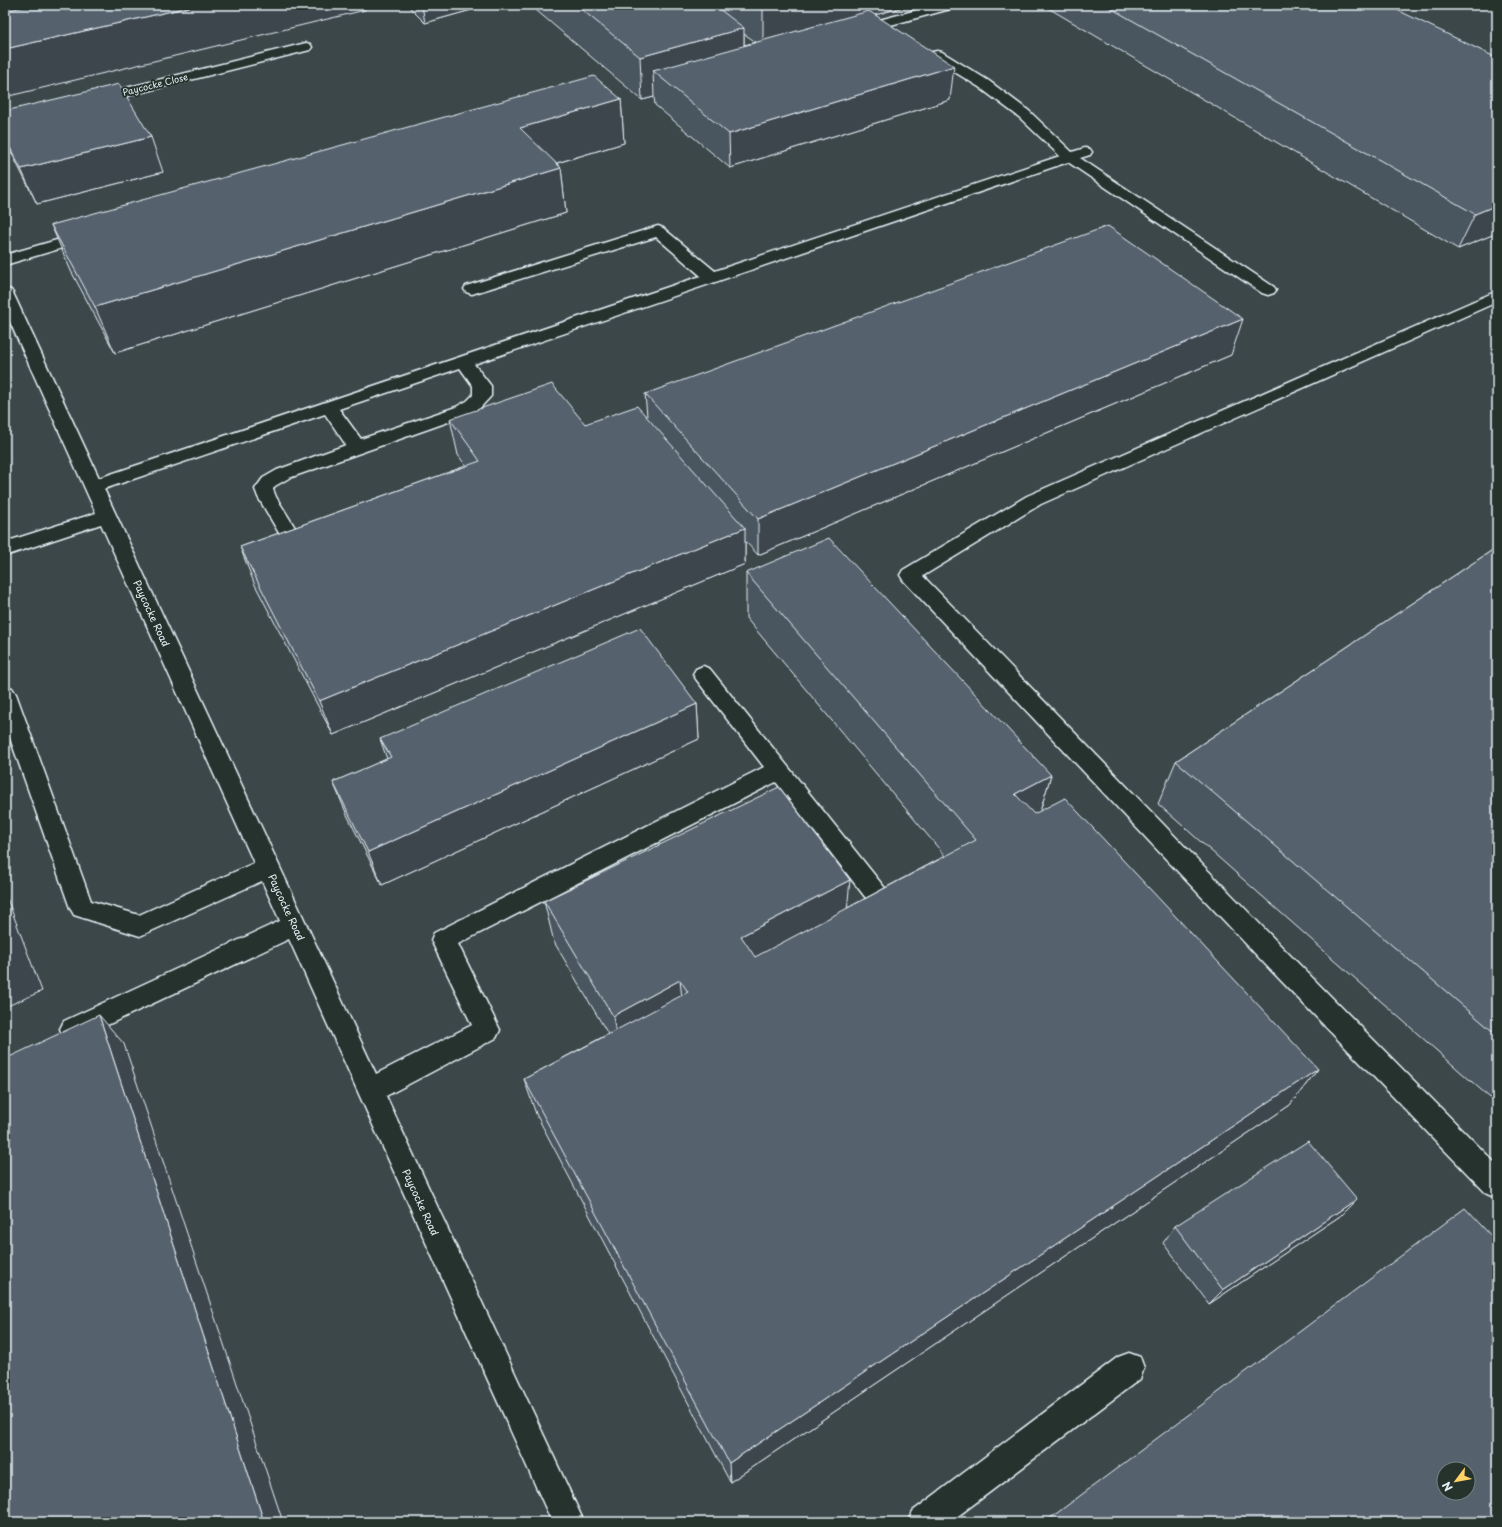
<svg xmlns="http://www.w3.org/2000/svg" width="1502" height="1527" font-family="'Playpen Sans',sans-serif">
	<rect width="100%" height="100%" fill="#2f3c3a"/>
	<filter id="ink" filterUnits="userSpaceOnUse"><feTurbulence type="fractalNoise" baseFrequency=".025" numOctaves="2"/><feDisplacementMap in="SourceGraphic" scale="8" xChannelSelector="R" yChannelSelector="G"/><feConvolveMatrix kernelMatrix="1 2 1 2 8 2 1 2 1" color-interpolation-filters="sRGB"/></filter>
	<g filter="url(#ink)">
		<path fill="#3a474a" fill-rule="evenodd" d="M5,5H1497V1522H5ZM1444,1469H1468V1493H1444Z"/>
		<g fill="none" stroke-linecap="round" stroke-linejoin="round">
			<defs>
				<g id="minor">
					<polygon points="936,5 956,5 954,8 857,34 853,33 851,30 853,27"/>
					<polygon points="306,43 310,44 312,47 310,50 95,104 90,103 88,100 90,97"/>
					<path d="M937,51L942,52L989,81L1029,111L1072,152L1085,148L1090,149L1092,152L1090,155L1080,158L1274,287L1276,290L1274,293L1268,295L1262,293L1068,162L474,364L491,386V396L479,409L468,415L289,478L275,486L273,489L276,497L307,547L304,552L297,554L290,552L258,497L255,489L263,478L277,470L346,445L325,414L104,489L376,1074L472,1025L431,940L434,933L764,767L696,679L693,674L696,669L703,666L710,669L892,897L896,904L892,911L884,914L876,911L776,782L458,944L500,1030L496,1038L386,1096L584,1522H552L289,939L82,1037L73,1041L64,1037L60,1029L64,1021L280,921L262,881L140,936L74,915L70,908L5,724V686L12,688L16,694L91,901L139,915L254,863L101,524L5,556V542L96,513L5,311V288L11,290L13,293L99,478L701,276L656,237L478,292L472,294L466,292L464,289L466,286L658,226L663,228L715,271L1060,156L1019,117L979,87L932,58L931,55L932,52ZM460,368L473,386V395L467,401L456,407L361,439L339,409Z"/>
					<polygon points="88,231 93,233 96,236 93,239 5,265 5,255"/>
					<polygon points="1497,291 1497,302 1041,504 923,576 1282,947 1497,1165 1497,1198 1487,1194 1264,963 903,580 900,575 903,570 1027,496"/>
					<polygon points="1129,1353 1140,1357 1144,1368 1140,1379 950,1522 908,1522 913,1511 1118,1357"/>
				</g>
			</defs>
			<use href="#minor" stroke="#e8f1f8" stroke-width="3"/>
			<use href="#minor" fill="#26332d" fill-rule="evenodd"/>
		</g>
		<g fill="#49545f" stroke="#e8f1f8" fill-rule="evenodd">
			<polygon points="407,5 489,5 425,23"/>
			<path d="M530,5H910L875,15L950,100L730,168L655,105L654,97L642,100ZM744,34L756,42L744,45Z"/>
			<polygon points="1043,5 1387,5 1497,233 1458,249"/>
			<polygon points="621,99 624,143 557,163 561,168 566,213 115,353 71,271 51,225"/>
			<polygon points="5,111 163,172 37,204 5,140"/>
			<polygon points="1231,355 758,555 745,541 745,564 333,735 254,583 240,547 466,466 458,455 450,419 585,424 647,416 645,394"/>
			<polygon points="1497,547 1497,1104 1158,804 1176,761"/>
			<polygon points="746,573 1051,775 1040,811 1318,1069 1290,1105 730,1482 536,1114 524,1079 608,1034 554,942 544,901 847,908 945,856 746,618"/>
			<polygon points="697,704 699,739 382,885 347,815 333,782 387,759 380,739"/>
			<polygon points="1340,1216 1209,1304 1163,1243 1175,1226"/>
		</g>
		<g fill="#3c454d" stroke="#e8f1f8">
			<polygon points="9,5 56,5 5,42 5,6"/>
			<polygon points="198,5 364,5 365,10 5,97 5,49"/>
			<polygon points="422,5 489,5 425,23"/>
			<polygon points="763,5 910,5 763,47"/>
			<polygon points="744,28 744,71 653,71 654,97 642,100 640,57"/>
			<polygon points="954,66 950,100 730,168 729,134"/>
			<polygon points="621,99 624,143 526,172 520,128"/>
			<polygon points="151,137 163,172 37,204 21,169"/>
			<polygon points="561,168 566,213 115,353 95,307"/>
			<polygon points="1497,205 1497,233 1458,249 1475,214"/>
			<polygon points="1243,319 1231,355 758,555 758,519"/>
			<polygon points="745,528 745,564 333,735 319,701"/>
			<polygon points="697,704 699,739 382,885 368,852"/>
			<polygon points="1051,775 1038,818 1004,836 1015,794"/>
			<polygon points="850,880 846,921 742,976 741,936"/>
			<polygon points="5,893 42,991 5,1007"/>
			<polygon points="680,980 684,1018 619,1053 613,1016"/>
			<polygon points="99,1015 124,1044 283,1522 264,1522"/>
			<polygon points="1318,1069 1290,1105 730,1482 729,1463"/>
			<polygon points="1357,1199 1340,1216 1209,1304 1223,1290"/>
		</g>
		<g fill="#55626e" stroke="#e8f1f8" fill-rule="evenodd">
			<polygon points="31,5 198,5 5,49 5,11"/>
			<polygon points="576,5 714,5 744,28 640,57"/>
			<polygon points="1105,5 1387,5 1497,58 1497,205 1475,214"/>
			<polygon points="869,11 954,66 729,134 653,71"/>
			<polygon points="594,76 621,99 520,128 561,168 95,307 51,225"/>
			<polygon points="119,84 151,137 21,169 5,138 5,111"/>
			<polygon points="1108,226 1243,319 758,519 645,394"/>
			<polygon points="552,384 585,424 637,406 745,528 319,701 240,547 480,461 450,419"/>
			<polygon points="829,538 1051,775 1015,794 1034,814 1065,798 1318,1069 729,1463 524,1079 688,992 680,980 613,1016 544,901 779,787 850,880 741,936 755,957 976,840 746,573"/>
			<polygon points="1497,547 1497,1035 1176,761"/>
			<polygon points="640,628 697,704 368,852 333,782 391,757 380,739"/>
			<polygon points="5,946 7,951 5,952"/>
			<polygon points="99,1015 264,1522 5,1522 5,1059"/>
			<polygon points="1308,1141 1357,1199 1223,1290 1175,1226"/>
			<path d="M1465,1208L1497,1242V1522H1045ZM1444,1469H1468V1493H1444Z"/>
		</g>
	</g>
	<g text-anchor="middle" dominant-baseline="central" stroke-width="4" stroke-linejoin="round" paint-order="stroke">
		<g font-size="9" fill="#e8f1f8" stroke="#26332d">
			<text transform="translate(155 84) rotate(-14)">Paycocke Close</text>
		</g>
		<g font-size="10" fill="#e8f1f8" stroke="#26332d">
			<text transform="translate(152 613) rotate(65)">Paycocke Road</text>
			<text transform="translate(287 907) rotate(65)">Paycocke Road</text>
			<text transform="translate(421 1202) rotate(65)">Paycocke Road</text>
		</g>
	</g>
	<rect width="1502" height="1527" fill="none" stroke="#26332d" stroke-width="20"/>
	<rect x="10" y="10" width="1482" height="1507" fill="none" stroke="#e8f1f8" stroke-width="1.5" filter="url(#ink)"/>
	<g transform="translate(1456 1481) rotate(238)"><circle r="19" fill="#26332d" stroke="#747f7e"/>
	<path d="M0-3L7 15L0 10L-7 15Z" fill="#ffd166"/>
	<text y="-6" font-size="11" font-weight="bold" text-anchor="middle" fill="#e8f1f8">N</text>
	</g>
</svg>
